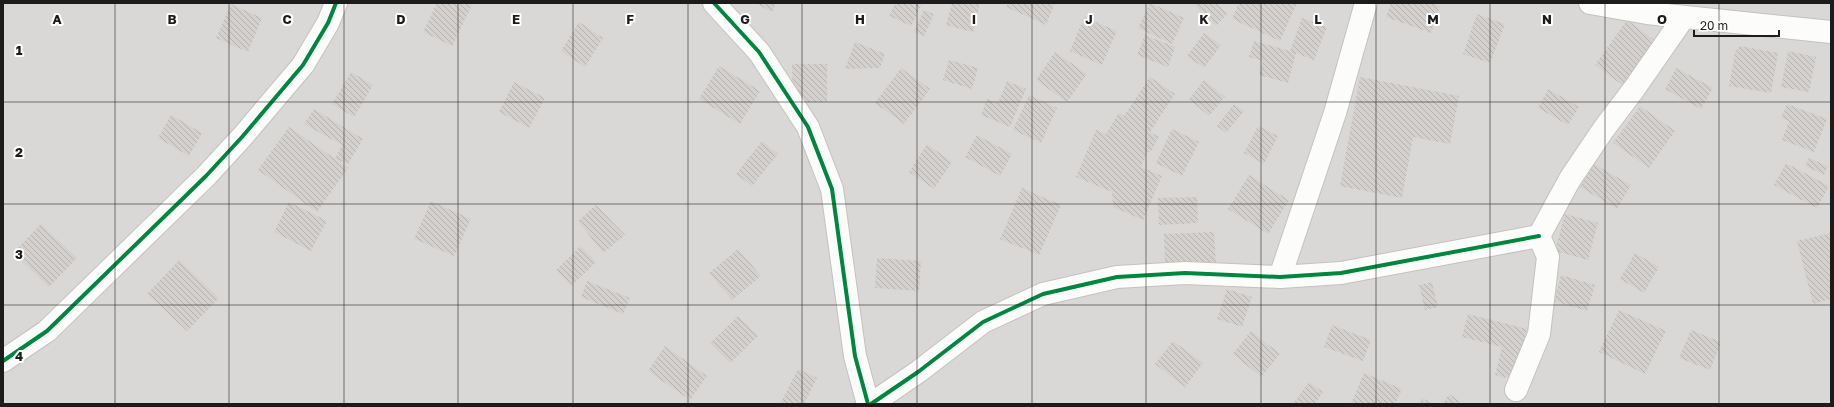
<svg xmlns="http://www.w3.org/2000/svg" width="1834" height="407" font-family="'Golos Text',sans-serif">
	<defs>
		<pattern id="building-back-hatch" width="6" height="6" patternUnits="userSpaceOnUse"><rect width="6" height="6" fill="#d3d0cd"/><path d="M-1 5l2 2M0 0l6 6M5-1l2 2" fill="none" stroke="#b5b2af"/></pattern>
	</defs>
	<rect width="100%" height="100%" fill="#ebe8e4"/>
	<rect fill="#dad8d6" x="3" y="3" width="1828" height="401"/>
	<g fill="url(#building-back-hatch)">
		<polygon points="437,3 468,3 472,5 452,46 423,32"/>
		<polygon points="755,3 776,3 772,12"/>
		<polygon points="895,3 922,4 911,26 889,16"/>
		<polygon points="952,3 980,3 973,32 946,25"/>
		<polygon points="1008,3 1055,3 1046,25 1006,7"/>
		<polygon points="1150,3 1184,18 1172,44 1138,28"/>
		<polygon points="1193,3 1216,3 1227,14 1216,26"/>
		<polygon points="1239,3 1297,3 1280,41 1232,19"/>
		<polygon points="1391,3 1431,3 1440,6 1431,33 1386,17"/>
		<polygon points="231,4 262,18 248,52 216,38"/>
		<polygon points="924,10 934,14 924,36 914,32"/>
		<polygon points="1477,14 1505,24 1490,63 1463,54"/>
		<polygon points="1084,17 1117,31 1102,65 1070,51"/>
		<polygon points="1302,18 1327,27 1314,60 1296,53 1288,83 1259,75 1263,61 1249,57 1254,41 1290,51"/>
		<polygon points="1627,20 1657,42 1625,87 1595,65"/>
		<polygon points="579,22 603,38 585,67 561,51"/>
		<polygon points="1204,33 1221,45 1204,68 1187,56"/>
		<polygon points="1145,35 1175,47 1168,67 1137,55"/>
		<polygon points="855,42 885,54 880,68 845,69"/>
		<polygon points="1740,46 1778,53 1771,93 1729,86 1735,52"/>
		<polygon points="1788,51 1816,57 1809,92 1781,87"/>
		<polygon points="1055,52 1087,74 1067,102 1036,80"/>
		<polygon points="949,60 978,68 972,89 943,80"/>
		<polygon points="792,64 827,64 827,102 793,102"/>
		<polygon points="719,66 760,91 740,124 699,99"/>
		<polygon points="901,68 930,89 904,124 875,103"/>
		<polygon points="1676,68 1713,88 1701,109 1665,89"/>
		<polygon points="351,72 373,85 354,117 332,104"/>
		<polygon points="1150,77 1175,94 1150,132 1159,137 1150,153 1148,151 1141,167 1162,176 1143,220 1113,207 1112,192 1076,177 1096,130 1106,134 1119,113 1124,116"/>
		<polygon points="1360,77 1459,96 1450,144 1413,137 1402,198 1340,186"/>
		<polygon points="1204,80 1225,97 1209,116 1189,99"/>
		<polygon points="1007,81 1026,89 1010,127 981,115 987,99 998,103"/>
		<polygon points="514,82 545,98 529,128 499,112"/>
		<polygon points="1548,89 1579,107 1568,125 1538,108"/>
		<polygon points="1029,95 1057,108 1041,143 1013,130"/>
		<polygon points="1234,104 1244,111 1226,133 1217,126"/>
		<polygon points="1787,104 1827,119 1814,152 1782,140 1789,121 1781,118"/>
		<polygon points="1640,106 1675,131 1649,168 1613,143"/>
		<polygon points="314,109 363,139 348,164 335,159 342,145 304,124"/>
		<polygon points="171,115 202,133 189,156 158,138"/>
		<polygon points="1258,126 1278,136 1264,164 1244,153"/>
		<polygon points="289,127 348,168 317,212 258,170"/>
		<polygon points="1172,129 1199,142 1182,176 1156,163"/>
		<polygon points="977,135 1012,154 1000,176 965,157"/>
		<polygon points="762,141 778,154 752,186 736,174"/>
		<polygon points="927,144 952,162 934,189 909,172"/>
		<polygon points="1809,158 1828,166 1824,175 1805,166"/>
		<polygon points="1786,163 1829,186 1817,208 1774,185"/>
		<polygon points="1594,164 1631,185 1617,209 1580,187"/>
		<polygon points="1249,175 1289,200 1268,234 1228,209"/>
		<polygon points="1022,188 1061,205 1039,255 1000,239"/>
		<polygon points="1197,197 1198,223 1159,225 1158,198"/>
		<polygon points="431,201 471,219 454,256 414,239"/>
		<polygon points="289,202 327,221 311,251 274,232"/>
		<polygon points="596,205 625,235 603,253 578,221"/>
		<polygon points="1565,214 1598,223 1588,260 1555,251"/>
		<polygon points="41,224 77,258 49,287 13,253"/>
		<polygon points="1214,232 1216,263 1165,265 1164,234"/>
		<polygon points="1831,233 1831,299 1813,304 1797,241"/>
		<polygon points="581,246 596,262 571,286 556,270"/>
		<polygon points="738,249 761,276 732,300 709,273"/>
		<polygon points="1635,253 1659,267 1644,293 1620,279"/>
		<polygon points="877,258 921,261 919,291 875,288"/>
		<polygon points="179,260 219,298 187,331 147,294"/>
		<polygon points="1561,275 1595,285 1587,311 1554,301"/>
		<polygon points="587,281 630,298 623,314 581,297"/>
		<polygon points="1432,282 1438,307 1425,310 1419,285"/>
		<polygon points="1227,289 1252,297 1242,327 1217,319"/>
		<polygon points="1619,310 1666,331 1645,374 1599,352"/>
		<polygon points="1468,314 1527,329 1515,380 1495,375 1502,347 1462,337"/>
		<polygon points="738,316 758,336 730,363 710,343"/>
		<polygon points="1332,325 1371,340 1363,361 1324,347"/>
		<polygon points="1691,330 1721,342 1710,370 1679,358"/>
		<polygon points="1251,331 1280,354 1261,377 1233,354"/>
		<polygon points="1173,341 1203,363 1185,387 1155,364"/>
		<polygon points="665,346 707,376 690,400 648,371"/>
		<polygon points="798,369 817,378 804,404 780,404"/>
		<polygon points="1364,373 1402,389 1395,404 1351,404"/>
		<polygon points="1309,382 1323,392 1315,404 1293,404"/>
		<polygon points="1449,394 1460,401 1458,404 1443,404"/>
		<polygon points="1422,398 1434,404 1419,404"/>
	</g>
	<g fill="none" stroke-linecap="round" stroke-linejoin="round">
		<defs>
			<g id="minor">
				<polyline points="714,3 759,52 808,127 832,189 855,356 868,404"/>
				<polyline points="1590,3 1647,13 1831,32"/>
				<polyline points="1280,277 1335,113 1366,3"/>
				<polyline points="3,361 47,331 206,176 242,137 303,65 328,23 336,3"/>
				<polyline points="1516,390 1539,334 1548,257 1539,236 1570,179 1603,130 1634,89 1684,17"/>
				<polyline points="871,404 918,372 983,322 1043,294 1117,277 1185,273 1280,277 1341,273 1539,236"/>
			</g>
		</defs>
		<use href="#minor" stroke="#c3c2c0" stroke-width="24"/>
		<use href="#minor" stroke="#fcfcfb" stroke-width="22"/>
		<defs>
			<g id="cycleway">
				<polyline points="714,3 759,52 808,127 832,189 855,356 868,404"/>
				<polyline points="3,361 47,331 206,176 242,137 303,65 328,23 336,3"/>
				<polyline points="871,404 918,372 983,322 1043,294 1117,277 1185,273 1280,277 1341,273 1539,236"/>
			</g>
		</defs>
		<use href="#cycleway" stroke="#fff" stroke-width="6"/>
		<use href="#cycleway" stroke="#00873e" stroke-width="4"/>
	</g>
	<path fill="none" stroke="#1c1c1c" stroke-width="1" stroke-opacity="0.55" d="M115,3V404M229,3V404M344,3V404M458,3V404M573,3V404M688,3V404M802,3V404M917,3V404M1032,3V404M1146,3V404M1261,3V404M1376,3V404M1490,3V404M1605,3V404M1719,3V404M3,102H1831M3,204H1831M3,305H1831"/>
	<g font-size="13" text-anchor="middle" font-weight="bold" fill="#1c1c1c" stroke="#fff" stroke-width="4" stroke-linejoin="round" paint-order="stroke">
		<text x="57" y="24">A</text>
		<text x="172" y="24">B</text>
		<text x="287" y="24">C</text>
		<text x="401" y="24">D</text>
		<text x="516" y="24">E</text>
		<text x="630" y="24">F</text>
		<text x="745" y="24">G</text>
		<text x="860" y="24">H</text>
		<text x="974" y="24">I</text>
		<text x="1089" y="24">J</text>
		<text x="1204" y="24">K</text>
		<text x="1318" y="24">L</text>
		<text x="1433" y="24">M</text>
		<text x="1547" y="24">N</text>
		<text x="1662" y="24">O</text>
		<text x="19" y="55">1</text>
		<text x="19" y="157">2</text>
		<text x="19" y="259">3</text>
		<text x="19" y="361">4</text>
	</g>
	<rect width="1834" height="407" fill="none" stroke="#1c1c1c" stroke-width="8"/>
	<path d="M1694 30v6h85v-6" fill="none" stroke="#1c1c1c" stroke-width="2"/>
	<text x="1700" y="30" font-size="12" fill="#1c1c1c" stroke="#ffffff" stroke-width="3" paint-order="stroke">20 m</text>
</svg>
